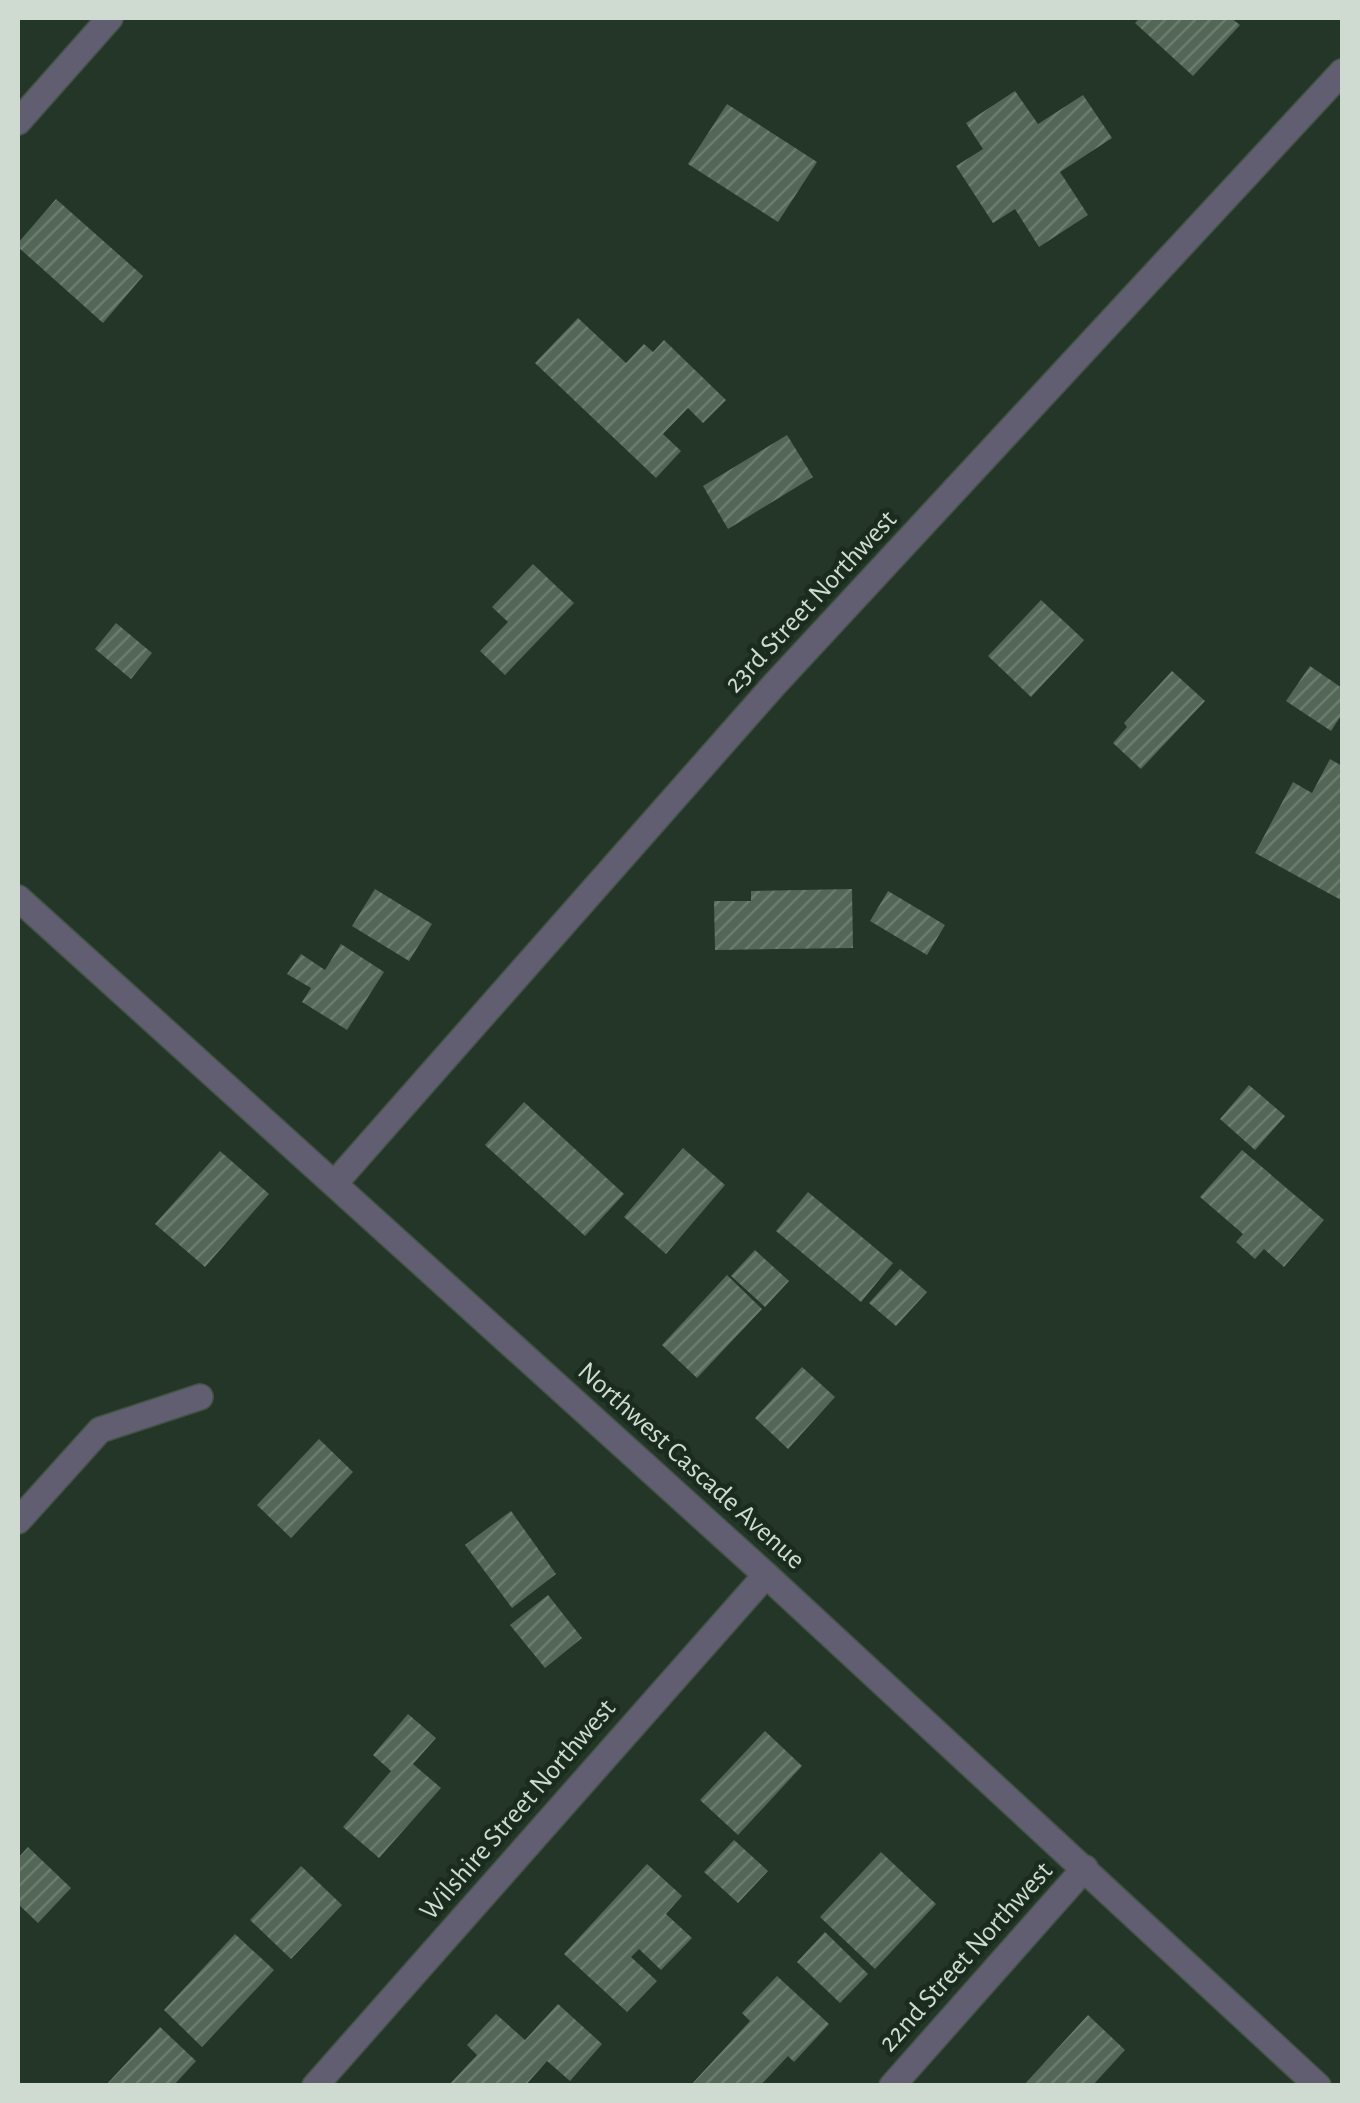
<svg xmlns="http://www.w3.org/2000/svg" width="1360" height="2103" font-family="'Alegreya Sans',sans-serif">
	<defs>
		<pattern id="building-hatch" width="6" height="6" patternUnits="userSpaceOnUse" patternTransform="scale(2.5)"><rect width="6" height="6" fill="#536757"/><path d="M-1 1l2-2M0 6l6-6M5 7l2-2" fill="none" stroke="#6b7c6e"/></pattern>
	</defs>
	<rect width="100%" height="100%" fill="#243628"/>
	<g fill="url(#building-hatch)">
		<polygon points="1140,18 1231,18 1240,25 1193,76 1135,23"/>
		<polygon points="1015,91 1038,124 1083,95 1112,138 1060,172 1088,215 1039,247 1015,209 993,223 956,166 983,149 966,123"/>
		<polygon points="727,104 817,162 778,222 688,164"/>
		<polygon points="56,199 143,276 103,323 18,247 18,243"/>
		<polygon points="578,318 626,363 644,344 653,352 664,340 726,400 703,423 688,408 663,434 681,451 656,478 535,363"/>
		<polygon points="787,435 813,477 728,529 703,486"/>
		<polygon points="533,564 574,603 505,675 480,651 508,622 492,607"/>
		<polygon points="1041,600 1084,640 1031,697 988,656"/>
		<polygon points="116,623 152,653 131,679 95,649"/>
		<polygon points="1310,666 1342,688 1342,714 1331,731 1286,701"/>
		<polygon points="1172,671 1205,701 1141,769 1113,743 1127,727 1124,723"/>
		<polygon points="1330,759 1342,766 1341,900 1255,853 1293,782 1312,793"/>
		<polygon points="375,889 432,924 409,961 352,926"/>
		<polygon points="852,889 853,948 715,950 714,901 751,901 751,891"/>
		<polygon points="888,891 945,925 927,955 870,921"/>
		<polygon points="341,944 384,972 347,1030 302,1002 311,988 287,974 301,954 325,970"/>
		<polygon points="1249,1085 1285,1116 1255,1150 1220,1119"/>
		<polygon points="524,1102 624,1194 585,1236 485,1145"/>
		<polygon points="683,1148 725,1185 666,1254 624,1217"/>
		<polygon points="1242,1150 1324,1220 1284,1267 1264,1249 1255,1259 1236,1242 1243,1234 1200,1197"/>
		<polygon points="220,1151 269,1194 205,1267 155,1224"/>
		<polygon points="808,1192 893,1263 861,1302 776,1231"/>
		<polygon points="755,1250 789,1281 765,1307 731,1276"/>
		<polygon points="900,1269 927,1292 896,1326 869,1303"/>
		<polygon points="727,1275 762,1309 697,1378 662,1345"/>
		<polygon points="802,1367 835,1397 788,1449 755,1418"/>
		<polygon points="319,1439 353,1472 291,1538 257,1505"/>
		<polygon points="511,1511 556,1574 512,1608 465,1545"/>
		<polygon points="548,1595 582,1638 545,1668 510,1625"/>
		<polygon points="408,1714 436,1738 413,1764 441,1788 379,1858 343,1827 391,1771 373,1755"/>
		<polygon points="765,1731 802,1766 738,1835 700,1800"/>
		<polygon points="734,1840 768,1871 738,1903 704,1872"/>
		<polygon points="28,1847 71,1888 38,1923 18,1904 18,1858"/>
		<polygon points="881,1852 936,1904 875,1969 820,1917"/>
		<polygon points="647,1864 682,1896 666,1914 692,1938 661,1970 639,1949 631,1957 657,1981 627,2012 564,1954"/>
		<polygon points="301,1866 342,1905 291,1959 250,1920"/>
		<polygon points="825,1932 868,1974 840,2003 797,1962"/>
		<polygon points="235,1934 274,1970 202,2047 164,2010"/>
		<polygon points="777,1976 829,2024 794,2062 788,2056 760,2086 690,2086 750,2021 742,2013"/>
		<polygon points="558,2004 602,2044 570,2081 547,2061 525,2086 448,2086 477,2055 467,2045 496,2014 525,2040"/>
		<polygon points="1088,2015 1125,2050 1092,2086 1023,2086"/>
		<polygon points="160,2027 196,2061 173,2086 105,2086"/>
	</g>
	<g fill="none" stroke-linecap="round" stroke-linejoin="round">
		<defs>
			<g id="minor">
				<polyline points="18,122 110,18"/>
				<polyline points="335,1183 774,685 1342,72"/>
				<polyline points="18,1521 100,1430 200,1397"/>
				<polyline points="315,2086 766,1575"/>
				<polyline points="892,2086 1085,1868"/>
			</g>
			<polyline id="tertiary" points="18,898 766,1575 1318,2086"/>
		</defs>
		<use href="#minor" stroke="#435446" stroke-width="28"/>
		<use href="#tertiary" stroke="#435446" stroke-width="28"/>
		<use href="#minor" stroke="#615e72" stroke-width="25"/>
		<use href="#tertiary" stroke="#615e72" stroke-width="25"/>
	</g>
	<g text-anchor="middle" dominant-baseline="central" stroke-width="9" stroke-linejoin="round" paint-order="stroke">
		<g font-size="28" fill="#cfdad1" stroke="#1a2c1e">
			<text transform="translate(811 602) rotate(-47)">23rd Street Northwest</text>
			<text transform="translate(691 1466) rotate(42)">Northwest Cascade Avenue</text>
			<text transform="translate(518 1810) rotate(-49)">Wilshire Street Northwest</text>
			<text transform="translate(966 1957) rotate(-48)">22nd Street Northwest</text>
		</g>
	</g>
	<rect width="1360" height="2103" fill="none" stroke="#cfdad1" stroke-width="40"/>
</svg>
